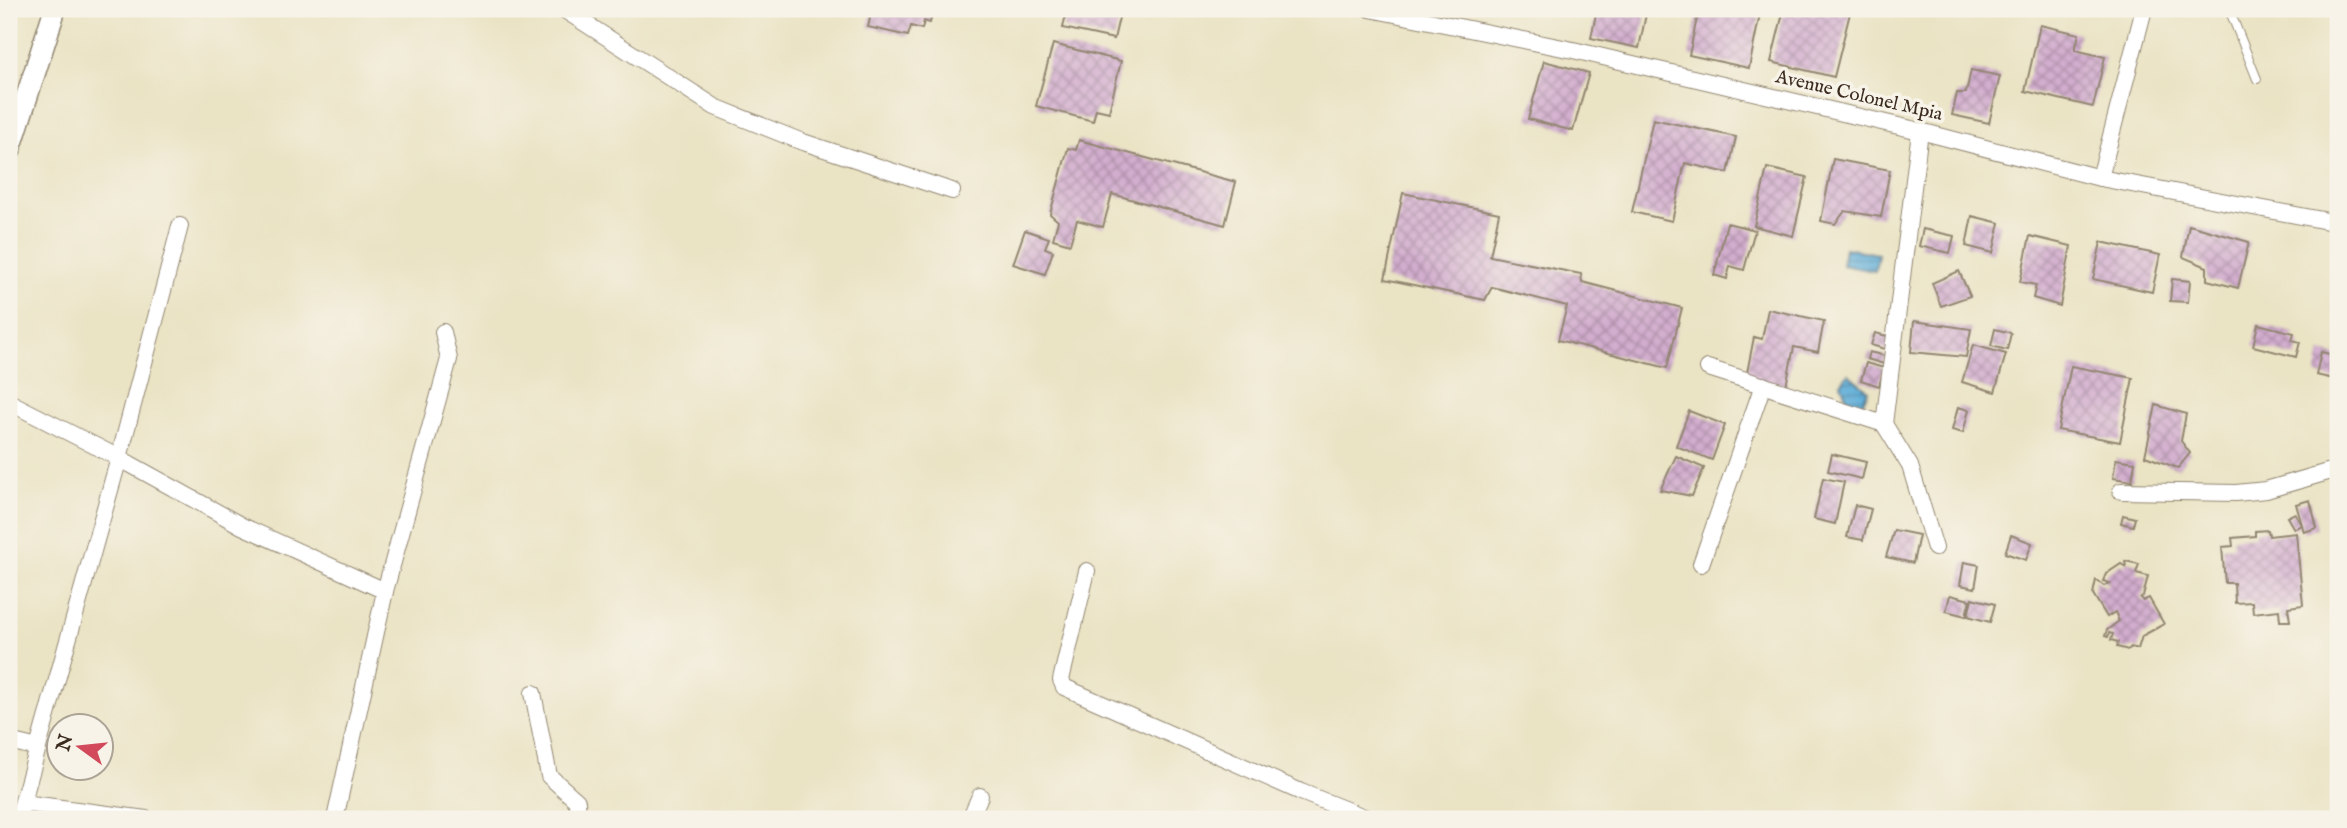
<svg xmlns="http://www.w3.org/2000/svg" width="2347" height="828" font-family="'IM FELL English',serif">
	<defs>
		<pattern id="water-rules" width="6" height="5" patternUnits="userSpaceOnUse" patternTransform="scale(1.75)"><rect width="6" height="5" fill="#5faed9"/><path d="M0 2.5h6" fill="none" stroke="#508eaf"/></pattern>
		<pattern id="building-cross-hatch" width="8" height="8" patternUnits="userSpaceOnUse" patternTransform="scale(1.75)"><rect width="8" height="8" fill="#d3aecf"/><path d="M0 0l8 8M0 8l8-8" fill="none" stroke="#ac8ea7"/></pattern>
	</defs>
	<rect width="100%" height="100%" fill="#f7f3e8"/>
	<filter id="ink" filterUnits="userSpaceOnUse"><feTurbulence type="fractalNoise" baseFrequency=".0143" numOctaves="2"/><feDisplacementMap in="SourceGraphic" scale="14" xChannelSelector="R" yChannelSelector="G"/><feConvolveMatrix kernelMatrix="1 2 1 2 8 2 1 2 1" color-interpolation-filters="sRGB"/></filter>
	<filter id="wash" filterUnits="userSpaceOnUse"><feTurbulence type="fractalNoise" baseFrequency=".00686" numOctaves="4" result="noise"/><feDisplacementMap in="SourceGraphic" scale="28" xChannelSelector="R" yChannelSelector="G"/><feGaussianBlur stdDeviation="1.57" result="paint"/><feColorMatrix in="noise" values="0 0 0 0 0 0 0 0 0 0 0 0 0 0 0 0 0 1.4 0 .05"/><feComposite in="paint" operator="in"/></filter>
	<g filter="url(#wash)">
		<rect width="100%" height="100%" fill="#eae3c4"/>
		<g fill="url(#water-rules)" stroke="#4d6c7c" stroke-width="2">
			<polygon points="1845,248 1878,254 1875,271 1842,265"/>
			<polygon points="1848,374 1868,390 1860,409 1849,404 1841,383"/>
		</g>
		<g id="blocks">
			<g fill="url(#building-cross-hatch)">
				<polygon points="815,9 838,9 837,15"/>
				<polygon points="872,9 933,9 930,23 924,21 922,29 911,26 908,36 868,27"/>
				<polygon points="1067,9 1121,9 1114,39 1063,28"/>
				<polygon points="1597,9 1619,9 1646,14 1639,48 1591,38"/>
				<polygon points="1699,9 1761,9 1749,68 1689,55"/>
				<polygon points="1784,9 1851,9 1834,77 1771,62"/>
				<polygon points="2040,25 2079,34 2075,50 2105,57 2093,107 2025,91"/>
				<polygon points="1053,44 1121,61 1109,112 1096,109 1093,121 1036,106"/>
				<polygon points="1544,61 1589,73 1573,131 1528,119"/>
				<polygon points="1971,70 2000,76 1989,123 1952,115 1957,93 1966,93"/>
				<polygon points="1653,119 1736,137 1728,173 1685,163 1672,221 1632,212"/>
				<polygon points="1079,140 1236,182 1225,225 1112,194 1103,227 1077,220 1070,244 1053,239 1058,221 1050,214 1068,148 1076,150"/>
				<polygon points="1833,159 1890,170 1881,217 1845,211 1835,224 1821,221"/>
				<polygon points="1767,168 1807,177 1793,236 1754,226"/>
				<polygon points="1403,193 1499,213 1490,256 1581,274 1582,282 1682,308 1667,368 1558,340 1567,306 1492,287 1485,300 1385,279"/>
				<polygon points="1972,216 2000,223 1993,253 1966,246"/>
				<polygon points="1727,223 1755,230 1744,270 1730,266 1727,279 1714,275"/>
				<polygon points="2189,225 2249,242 2238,288 2207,280 2207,267 2183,257"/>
				<polygon points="1923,229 1954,236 1950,253 1919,246"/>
				<polygon points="1025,230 1049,238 1045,248 1053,251 1045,274 1013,264"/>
				<polygon points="2030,236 2071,246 2060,306 2033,298 2036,285 2020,282"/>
				<polygon points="2101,242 2160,255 2152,292 2093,279"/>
				<polygon points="1959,271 1970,296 1941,306 1932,283"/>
				<polygon points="2172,279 2190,281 2188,302 2170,301"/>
				<polygon points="1768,309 1824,321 1818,352 1794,347 1786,386 1746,378 1754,337 1762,339"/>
				<polygon points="1914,321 1971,329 1966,357 1911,352"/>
				<polygon points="2258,324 2294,333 2292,340 2300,342 2296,357 2253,346"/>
				<polygon points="1995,329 2011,333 2007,350 1991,346"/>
				<polygon points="1875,333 1891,337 1888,350 1871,345"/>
				<polygon points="1973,345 2006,354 1995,392 1962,382"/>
				<polygon points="1869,352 1886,356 1884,364 1867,359"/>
				<polygon points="2321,352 2338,356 2338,380 2316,375"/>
				<polygon points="1866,363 1884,368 1879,386 1861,380"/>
				<polygon points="2071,366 2133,378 2120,442 2058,430"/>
				<polygon points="2156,405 2186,414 2181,441 2190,453 2178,468 2145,456"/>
				<polygon points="1958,407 1969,410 1963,433 1952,430"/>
				<polygon points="1689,411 1725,425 1712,460 1676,446"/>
				<polygon points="1832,454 1866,462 1862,479 1828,471"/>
				<polygon points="1676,456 1704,468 1692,496 1660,490"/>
				<polygon points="2116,459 2135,462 2132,481 2113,478"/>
				<polygon points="1823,478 1844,482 1835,524 1814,519"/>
				<polygon points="2310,500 2317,528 2304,532 2296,504"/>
				<polygon points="1855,505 1871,509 1863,540 1847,537"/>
				<polygon points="2295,513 2301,525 2294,529 2287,517"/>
				<polygon points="2123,515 2135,518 2133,526 2121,523"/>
				<polygon points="1894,530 1919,535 1913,563 1886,557"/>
				<polygon points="2268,530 2269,536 2296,533 2303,605 2288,607 2290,621 2280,621 2279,610 2253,613 2252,602 2235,603 2234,583 2225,583 2222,547 2233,546 2232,538 2255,536 2255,531"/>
				<polygon points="2011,535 2032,543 2026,560 2005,553"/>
				<polygon points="2125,561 2139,564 2136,573 2148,576 2143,596 2140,598 2143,601 2149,598 2164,624 2142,636 2138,649 2131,647 2128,650 2117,647 2118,642 2111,640 2113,634 2109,633 2108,637 2105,636 2107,630 2119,621 2115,612 2107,617 2093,594 2096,580 2104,586 2110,583 2103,581 2106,574 2121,564 2126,567"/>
				<polygon points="1964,562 1979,565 1975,588 1960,585"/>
				<polygon points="1950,595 1970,600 1966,616 1946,611"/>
				<polygon points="1972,598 1995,604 1990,622 1968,616"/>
			</g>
		</g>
	</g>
	<g filter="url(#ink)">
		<use href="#blocks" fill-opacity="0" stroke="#928671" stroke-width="2"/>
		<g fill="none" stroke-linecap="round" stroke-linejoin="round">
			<defs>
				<polyline id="lane" points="2229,9 2257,79"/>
				<g id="street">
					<polyline points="563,9 715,107 800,141 952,191"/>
					<polyline points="1370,9 1573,50 1920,131 2100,178 2338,223"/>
					<polyline points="2100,178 2144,9"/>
					<polyline points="1708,368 1884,424 1910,466 1935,548"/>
					<polyline points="9,402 119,458 242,526 385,591"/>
					<polyline points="1884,424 1920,131"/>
					<polyline points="2121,491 2236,493 2266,490 2338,469"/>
					<polyline points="1701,564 1763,385"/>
					<polyline points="1087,571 1061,680 1064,687 1301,792 1369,819"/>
					<polyline points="533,693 549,776 577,801 578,819"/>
					<polyline points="9,741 38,748"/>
					<polyline points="23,803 146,819"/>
					<polyline points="18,819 119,458 180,226"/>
					<polyline points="335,819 385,591 449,359 443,332"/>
					<polyline points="970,819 980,796"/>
				</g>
				<polyline id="secondary" points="9,152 55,9"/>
			</defs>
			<use href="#lane" stroke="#928671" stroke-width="10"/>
			<use href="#street" stroke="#928671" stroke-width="18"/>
			<use href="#secondary" stroke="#928671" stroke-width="24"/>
			<use href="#lane" stroke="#fff" stroke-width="8"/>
			<use href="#street" stroke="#fff" stroke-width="16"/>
			<use href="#secondary" stroke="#fff" stroke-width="21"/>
		</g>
	</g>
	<g text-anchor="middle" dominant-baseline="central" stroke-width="7" stroke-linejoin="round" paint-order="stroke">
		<g font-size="19" fill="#3b2a1e" stroke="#f7f3e8">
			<text transform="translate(1859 96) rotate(13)">Avenue Colonel Mpia</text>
		</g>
	</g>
	<rect width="2347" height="828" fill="none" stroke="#f7f3e8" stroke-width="35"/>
	<g transform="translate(80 747) rotate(285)"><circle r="33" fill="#f7f3e8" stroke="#aca397" stroke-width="2"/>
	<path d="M0-5L12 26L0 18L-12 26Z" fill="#d1495b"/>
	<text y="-10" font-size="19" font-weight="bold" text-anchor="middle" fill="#3b2a1e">N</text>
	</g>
</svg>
